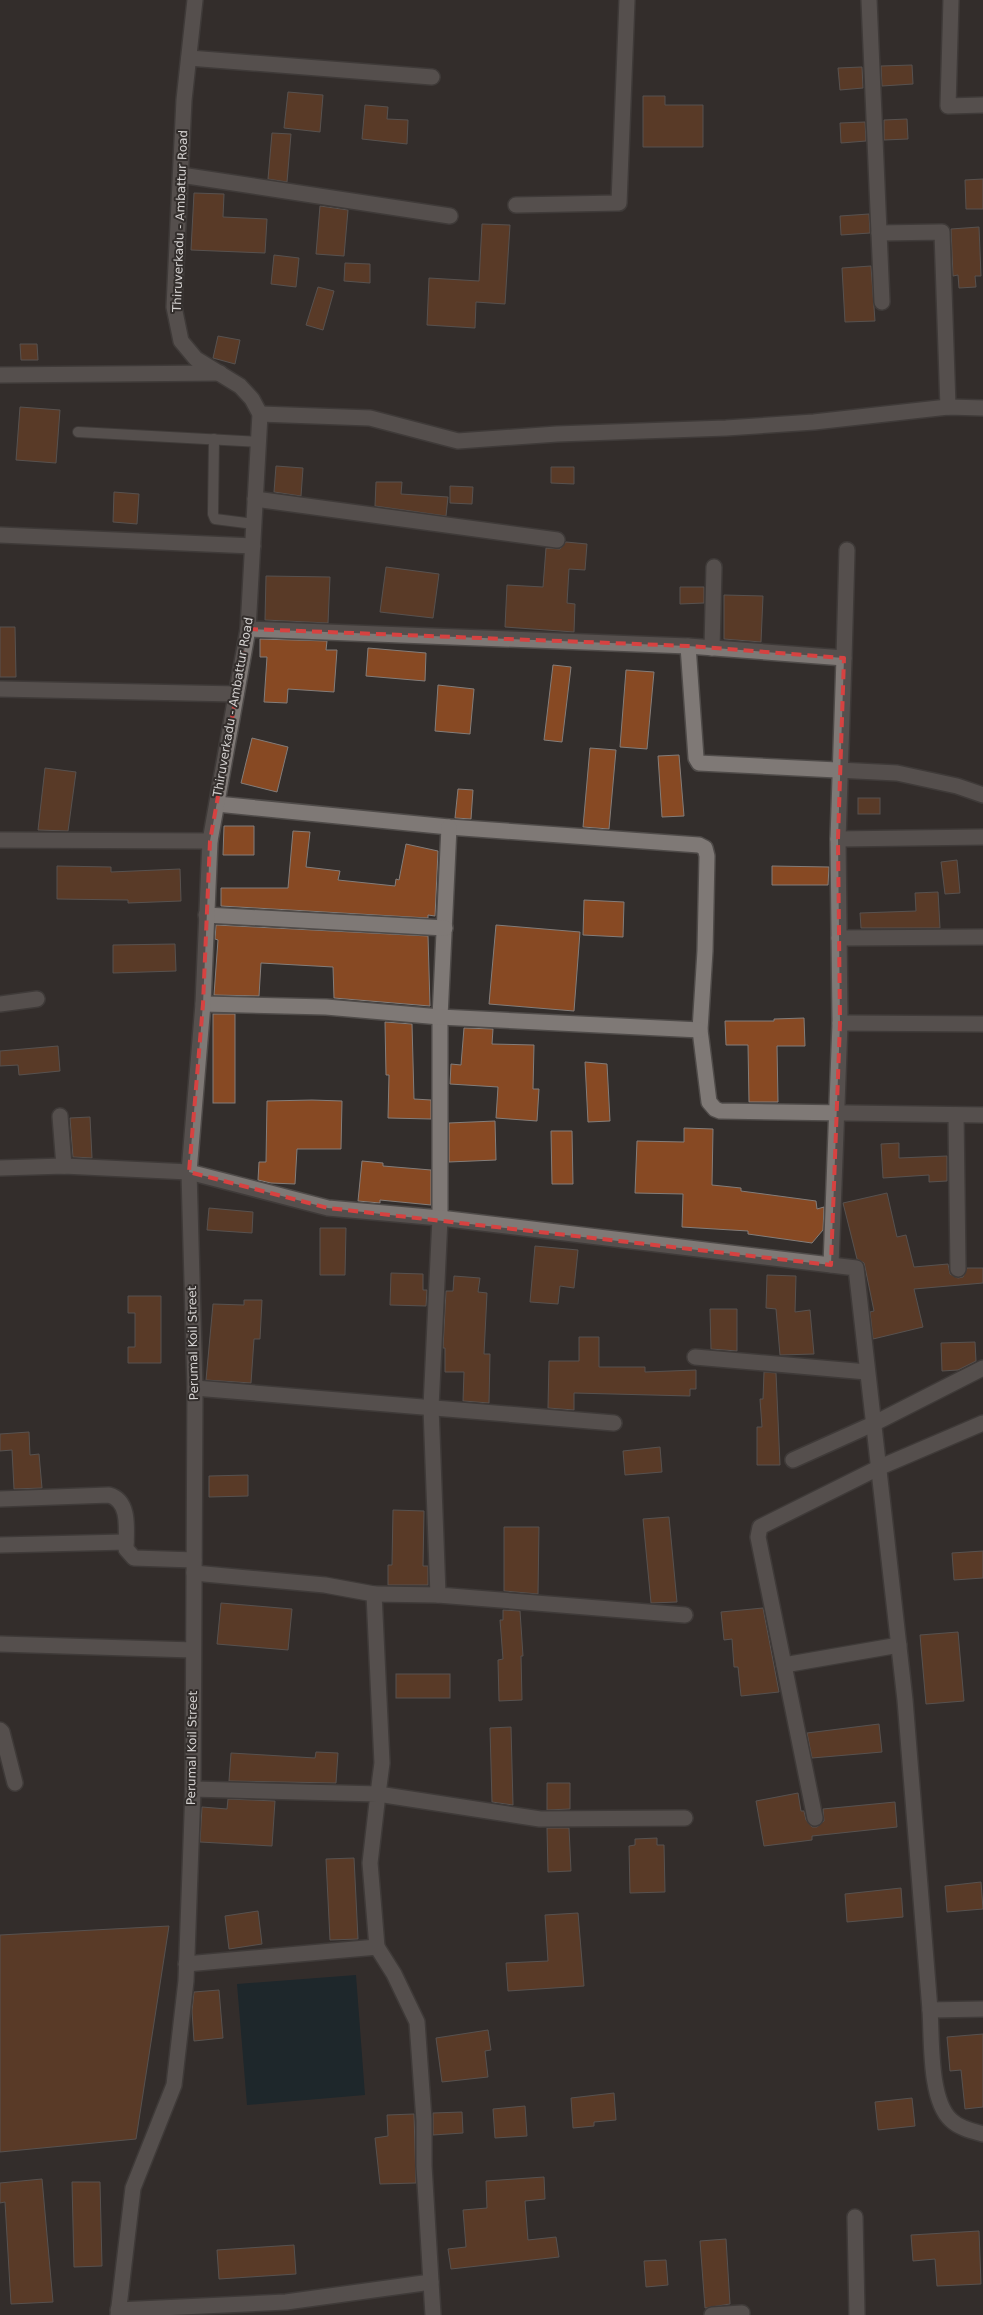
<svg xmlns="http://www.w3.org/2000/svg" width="983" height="2315" font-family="'DejaVu Sans',sans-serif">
	<rect width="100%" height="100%" fill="#332e2c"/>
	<polygon fill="#051f2b" points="356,1975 365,2095 247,2105 237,1984"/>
	<g fill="#874923" stroke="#837d7a">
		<polygon points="912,65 913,84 882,86 881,66"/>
		<polygon points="862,67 863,88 840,90 838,68"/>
		<polygon points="288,92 323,95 320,132 284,128"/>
		<polygon points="643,96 665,96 665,105 703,105 703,147 643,147"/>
		<polygon points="365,105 388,107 387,119 408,120 407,144 362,139"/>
		<polygon points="907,119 908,139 884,140 884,120"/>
		<polygon points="865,122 866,141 841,143 840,123"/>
		<polygon points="272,133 291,134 287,182 268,179"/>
		<polygon points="983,179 983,209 966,209 965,180"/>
		<polygon points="194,193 224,194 223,217 267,219 265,253 191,250"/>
		<polygon points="320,206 348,210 344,256 316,254"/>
		<polygon points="869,214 870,233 841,235 840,216"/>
		<polygon points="482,224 510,225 505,304 476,302 475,328 427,325 429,278 479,281"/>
		<polygon points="979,227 981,276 975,276 976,287 959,288 958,275 953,276 951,229"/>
		<polygon points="274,255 299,258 296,287 271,284"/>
		<polygon points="345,263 370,264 370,283 344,281"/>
		<polygon points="871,266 875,321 845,322 842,268"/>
		<polygon points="318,287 334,291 323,330 306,325"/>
		<polygon points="218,336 240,340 235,364 213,358"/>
		<polygon points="20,344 37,344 38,360 21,360"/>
		<polygon points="20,407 60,410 56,463 16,460"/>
		<polygon points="276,466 303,468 301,496 274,492"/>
		<polygon points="551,467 574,467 574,484 551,483"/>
		<polygon points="376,482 402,482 401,494 448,497 446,516 375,506"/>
		<polygon points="450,486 473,487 472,504 450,503"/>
		<polygon points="114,492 139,494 137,524 113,522"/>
		<polygon points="566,542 587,544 585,570 569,569 567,603 575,604 574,632 505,627 507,585 543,587 546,548 560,549"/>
		<polygon points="386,567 439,574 433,618 380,612"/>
		<polygon points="266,576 330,577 328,623 265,620"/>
		<polygon points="680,587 704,587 704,603 680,604"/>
		<polygon points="724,595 763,596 761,642 724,639"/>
		<polygon points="0,627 15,627 16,677 0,677"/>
		<polygon points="260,639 327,641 326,650 337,650 334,692 288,689 287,703 264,702 267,657 260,657"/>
		<polygon points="368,648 426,653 425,681 366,676"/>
		<polygon points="553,665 571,667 562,742 544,740"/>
		<polygon points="626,670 654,672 647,749 620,747"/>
		<polygon points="438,685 474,689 470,734 435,731"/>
		<polygon points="252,738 288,747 277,792 241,783"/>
		<polygon points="590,748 616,750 609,829 583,827"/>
		<polygon points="679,755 684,816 662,817 658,756"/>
		<polygon points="45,768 76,772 68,831 38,830"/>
		<polygon points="458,789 473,790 471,819 455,818"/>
		<rect x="858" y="798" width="22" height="16"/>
		<polygon points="224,826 254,826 254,855 223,855"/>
		<polygon points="293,831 310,832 306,867 340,871 338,880 395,886 396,879 399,880 406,844 438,851 435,916 428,915 428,918 221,906 221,888 288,888"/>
		<polygon points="957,860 960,893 945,894 941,862"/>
		<polygon points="57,866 111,867 111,872 180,869 181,901 128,903 128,900 57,899"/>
		<polygon points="772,866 829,867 828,885 772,885"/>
		<polygon points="938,892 940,928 861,928 860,913 916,911 915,893"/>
		<polygon points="584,900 624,902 623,937 583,935"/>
		<polygon points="216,925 428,936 430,1006 334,998 333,967 261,963 259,996 214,995 218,940 215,939"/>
		<polygon points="496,925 580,932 574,1011 489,1004"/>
		<polygon points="175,944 176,971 113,973 113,945"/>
		<rect x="213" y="1014" width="22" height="89"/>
		<polygon points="804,1018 805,1046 777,1046 778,1102 749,1102 748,1045 726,1045 725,1021 774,1021 774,1019"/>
		<polygon points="385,1022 412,1024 414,1099 431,1100 431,1119 388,1118 389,1075 386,1075"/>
		<polygon points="464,1028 493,1029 492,1044 534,1045 533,1089 539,1089 537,1121 496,1118 498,1087 450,1084 451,1064 461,1065"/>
		<polygon points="58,1046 60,1071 19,1075 18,1065 0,1066 0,1051"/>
		<polygon points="585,1062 607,1064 610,1121 588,1122"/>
		<polygon points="312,1100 342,1101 341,1149 297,1149 295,1184 271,1183 258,1180 259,1162 266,1162 267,1101"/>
		<polygon points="90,1117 92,1158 73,1157 70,1118"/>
		<polygon points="495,1121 496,1160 449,1162 449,1123"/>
		<polygon points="684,1128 713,1129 712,1185 741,1188 741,1191 816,1201 817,1209 824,1207 823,1230 812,1243 748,1234 748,1231 682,1227 683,1194 635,1193 637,1141 684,1142"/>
		<polygon points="551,1131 572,1131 573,1184 552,1184"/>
		<polygon points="899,1143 899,1158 947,1156 947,1181 929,1182 929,1175 883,1178 881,1144"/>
		<polygon points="362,1161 383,1163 383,1166 431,1170 431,1205 380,1200 380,1203 358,1201"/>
		<polygon points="887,1193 897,1237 906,1235 914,1267 948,1264 950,1274 958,1278 963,1277 967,1268 983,1268 983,1283 914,1289 923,1327 873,1339 870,1312 874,1311 865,1267 864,1263 857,1259 843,1203"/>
		<polygon points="209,1208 253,1212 252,1233 207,1230"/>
		<polygon points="320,1228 346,1228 345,1275 320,1275"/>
		<polygon points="535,1246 578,1250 574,1288 560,1286 558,1304 530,1302"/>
		<polygon points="391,1273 423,1274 423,1290 427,1290 426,1306 390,1305"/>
		<polygon points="767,1275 796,1276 795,1312 810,1310 814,1354 780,1355 776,1309 766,1308"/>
		<polygon points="454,1276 480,1278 478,1292 487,1293 484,1354 490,1354 489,1403 463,1401 464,1372 445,1372 445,1348 443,1348 446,1291 453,1291"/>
		<polygon points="128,1296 161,1296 161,1363 128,1363 128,1347 135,1347 135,1313 128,1313"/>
		<polygon points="244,1300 262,1300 260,1339 254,1339 251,1383 206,1380 213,1304 244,1305"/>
		<polygon points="710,1309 737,1309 737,1351 711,1349"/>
		<polygon points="579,1337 599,1337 599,1367 645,1367 645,1372 696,1370 696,1389 690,1389 690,1396 574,1393 574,1410 548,1408 549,1361 579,1361"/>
		<polygon points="975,1342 976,1361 958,1370 942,1371 941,1343"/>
		<polygon points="764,1372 776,1373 780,1465 757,1465 757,1427 762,1427 760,1399 763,1399"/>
		<polygon points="29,1432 30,1455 39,1454 42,1488 14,1489 12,1450 0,1451 0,1434"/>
		<polygon points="660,1447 662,1472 625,1475 623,1451"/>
		<polygon points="248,1475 248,1496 209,1497 209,1476"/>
		<polygon points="393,1510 424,1511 423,1566 428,1566 428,1585 388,1585 388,1565 392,1565"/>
		<polygon points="669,1517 677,1602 651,1603 643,1519"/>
		<polygon points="504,1527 539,1527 538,1594 504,1591"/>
		<polygon points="983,1551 983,1578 954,1580 952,1553"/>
		<polygon points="221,1603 292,1609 288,1650 217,1644"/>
		<polygon points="763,1608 779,1692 741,1696 738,1667 734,1667 732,1639 724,1640 721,1612"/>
		<polygon points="503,1610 520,1611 523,1656 521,1656 522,1700 499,1701 498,1660 503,1659 500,1620 503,1620"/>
		<polygon points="958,1632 964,1701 926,1704 920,1635"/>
		<rect x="396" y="1674" width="54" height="24"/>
		<polygon points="879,1724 882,1752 812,1758 807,1733"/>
		<polygon points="511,1727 513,1805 492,1802 490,1728"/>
		<polygon points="316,1752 338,1753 336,1783 229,1781 231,1753 315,1758"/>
		<polygon points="547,1783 570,1783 570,1809 547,1810"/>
		<polygon points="798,1793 801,1811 804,1811 806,1820 812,1827 817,1827 824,1821 823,1809 895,1802 897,1827 812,1836 812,1840 764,1846 756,1801"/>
		<polygon points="228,1799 275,1801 272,1846 200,1842 202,1807 227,1809"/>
		<polygon points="547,1828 569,1828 571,1871 548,1872"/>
		<polygon points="657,1838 657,1845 664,1845 665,1892 630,1893 629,1846 635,1845 635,1839"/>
		<polygon points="354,1858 358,1939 330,1940 326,1859"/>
		<polygon points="981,1882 983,1909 947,1912 945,1886"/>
		<polygon points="901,1888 903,1917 847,1922 845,1894"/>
		<polygon points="258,1911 262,1944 229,1949 225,1916"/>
		<polygon points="578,1913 584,1986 508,1991 506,1963 548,1961 545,1915"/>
		<polygon points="169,1926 136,2139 0,2152 0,1935"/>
		<polygon points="219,1990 223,2038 194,2041 192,2011 194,1992"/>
		<polygon points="488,2030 491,2050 485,2051 488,2077 442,2082 436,2038"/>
		<polygon points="983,2034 983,2107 965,2109 961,2070 950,2071 947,2037"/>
		<polygon points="614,2093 616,2120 594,2122 594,2126 573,2128 571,2098"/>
		<polygon points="912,2098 915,2126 878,2130 875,2102"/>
		<polygon points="525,2106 527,2136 495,2138 493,2109"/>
		<polygon points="462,2112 463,2133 433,2135 433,2113"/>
		<polygon points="414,2114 416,2183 380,2184 375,2138 388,2136 387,2115"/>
		<polygon points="544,2177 545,2199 525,2201 528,2240 556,2237 559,2257 451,2269 448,2249 466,2247 463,2210 487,2208 486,2181"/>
		<polygon points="42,2179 53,2302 11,2304 5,2202 0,2203 0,2183"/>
		<polygon points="72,2182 100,2182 102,2266 74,2267"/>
		<polygon points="979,2231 981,2284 937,2286 935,2259 913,2261 911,2235"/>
		<polygon points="726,2239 730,2304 705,2308 700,2241"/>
		<polygon points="294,2245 296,2274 219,2279 217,2250"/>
		<polygon points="666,2260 668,2285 646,2287 644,2261"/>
	</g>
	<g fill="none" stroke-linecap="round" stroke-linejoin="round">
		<defs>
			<g id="lane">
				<polyline points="78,432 259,442"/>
				<polyline points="214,439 213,514 215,519 254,524"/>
			</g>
			<g id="street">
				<polyline points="869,0 882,302"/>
				<polyline points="951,0 948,106 983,105"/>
				<polyline points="189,58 432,77"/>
				<polyline points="181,175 450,216"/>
				<polyline points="516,205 619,203 627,0"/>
				<polyline points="879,233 942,232 948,407"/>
				<polyline points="0,375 220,373"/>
				<polyline points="260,414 370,418 458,441 557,434 726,428 814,422 948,407 983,408"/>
				<polyline points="255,499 557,540"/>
				<polyline points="0,535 253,546"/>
				<polyline points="248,629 688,646 844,658 838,839 840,1023 831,1265"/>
				<polyline points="688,646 696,758 699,763 897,773 957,786 983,795"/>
				<polyline points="712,648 714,567"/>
				<polyline points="844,658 847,550"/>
				<polyline points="0,689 236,694"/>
				<polyline points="217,804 449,827 699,845 705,848 707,856 705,951 700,1030 709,1102 715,1109 720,1111 983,1115"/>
				<polyline points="449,827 440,1017 440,1218 431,1407 438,1595 685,1615"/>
				<polyline points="838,839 983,837"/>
				<polyline points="0,840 210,841"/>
				<polyline points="206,915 445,928"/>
				<polyline points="839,938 983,937"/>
				<polyline points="0,1004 37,999"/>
				<polyline points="203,1004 326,1007 440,1017 700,1030"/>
				<polyline points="840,1023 983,1024"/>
				<polyline points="956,1115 958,1269"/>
				<polyline points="60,1116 64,1166"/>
				<polyline points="695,1357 867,1372"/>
				<polyline points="195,1388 614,1423"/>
				<polyline points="793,1460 873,1424 983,1368"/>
				<path d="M0,1499L109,1495C131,1501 126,1531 126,1549L134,1558L194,1560"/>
				<polyline points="0,1545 126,1542"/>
				<polyline points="194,1573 325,1585 374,1594 382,1763 378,1794 540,1819 685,1818"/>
				<polyline points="374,1594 438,1595"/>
				<polyline points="0,1644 193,1650"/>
				<polyline points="784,1665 899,1645"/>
				<polyline points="0,1730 2,1732 15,1783"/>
				<polyline points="193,1789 378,1794 370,1863 377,1947"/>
				<polyline points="815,1818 758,1537 760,1527 878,1468 983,1423"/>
				<polyline points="186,1964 377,1947 394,1974 417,2022 424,2120 424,2166 433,2315"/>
				<path d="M930,2010C932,2039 929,2100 951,2120C959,2128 972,2131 983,2134"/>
				<polyline points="855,2217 857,2315"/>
				<polyline points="118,2310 286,2302 431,2282"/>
				<polyline points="712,2315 742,2313"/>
			</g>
			<g id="secondary">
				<polyline points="0,1168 64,1166 189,1172 328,1208 440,1218 856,1268 905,1700 930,2010 983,2009"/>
				<polyline points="118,2315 133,2188 174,2085 186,1981 193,1789 195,1388 189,1172 203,1004 210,841 248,629 260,414 252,399 240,386 196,359 181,341 174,307 184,100 195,0"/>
			</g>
		</defs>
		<use href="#lane" stroke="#4f4b49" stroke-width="12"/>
		<use href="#street" stroke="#4f4b49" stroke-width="18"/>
		<use href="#secondary" stroke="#4f4b49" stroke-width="18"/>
		<use href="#lane" stroke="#7f7976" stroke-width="10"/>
		<use href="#street" stroke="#7f7976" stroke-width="15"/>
		<use href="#secondary" stroke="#7f7976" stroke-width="15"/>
	</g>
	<path d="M0 0H983V2315H0ZM248,629L688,646L844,658L838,839L840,1023L831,1265L328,1208L189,1172L203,1004L210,841Z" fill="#332e2c" fill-opacity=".55" fill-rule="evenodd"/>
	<path fill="none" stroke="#d64241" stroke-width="4" stroke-dasharray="10 6" stroke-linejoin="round" d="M248,629L688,646L844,658L838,839L840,1023L831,1265L328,1208L189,1172L203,1004L210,841Z"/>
	<g text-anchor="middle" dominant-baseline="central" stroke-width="4" stroke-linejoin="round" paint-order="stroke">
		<g font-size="12" fill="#d5d2d1" stroke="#332e2c">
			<text transform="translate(180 221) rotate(-88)">Thiruverkadu - Ambattur Road</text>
			<text transform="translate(233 707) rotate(-80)">Thiruverkadu - Ambattur Road</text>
			<text transform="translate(193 1343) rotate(-91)">Perumal Koil Street</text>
			<text transform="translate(192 1748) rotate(-89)">Perumal Koil Street</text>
		</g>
	</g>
</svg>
